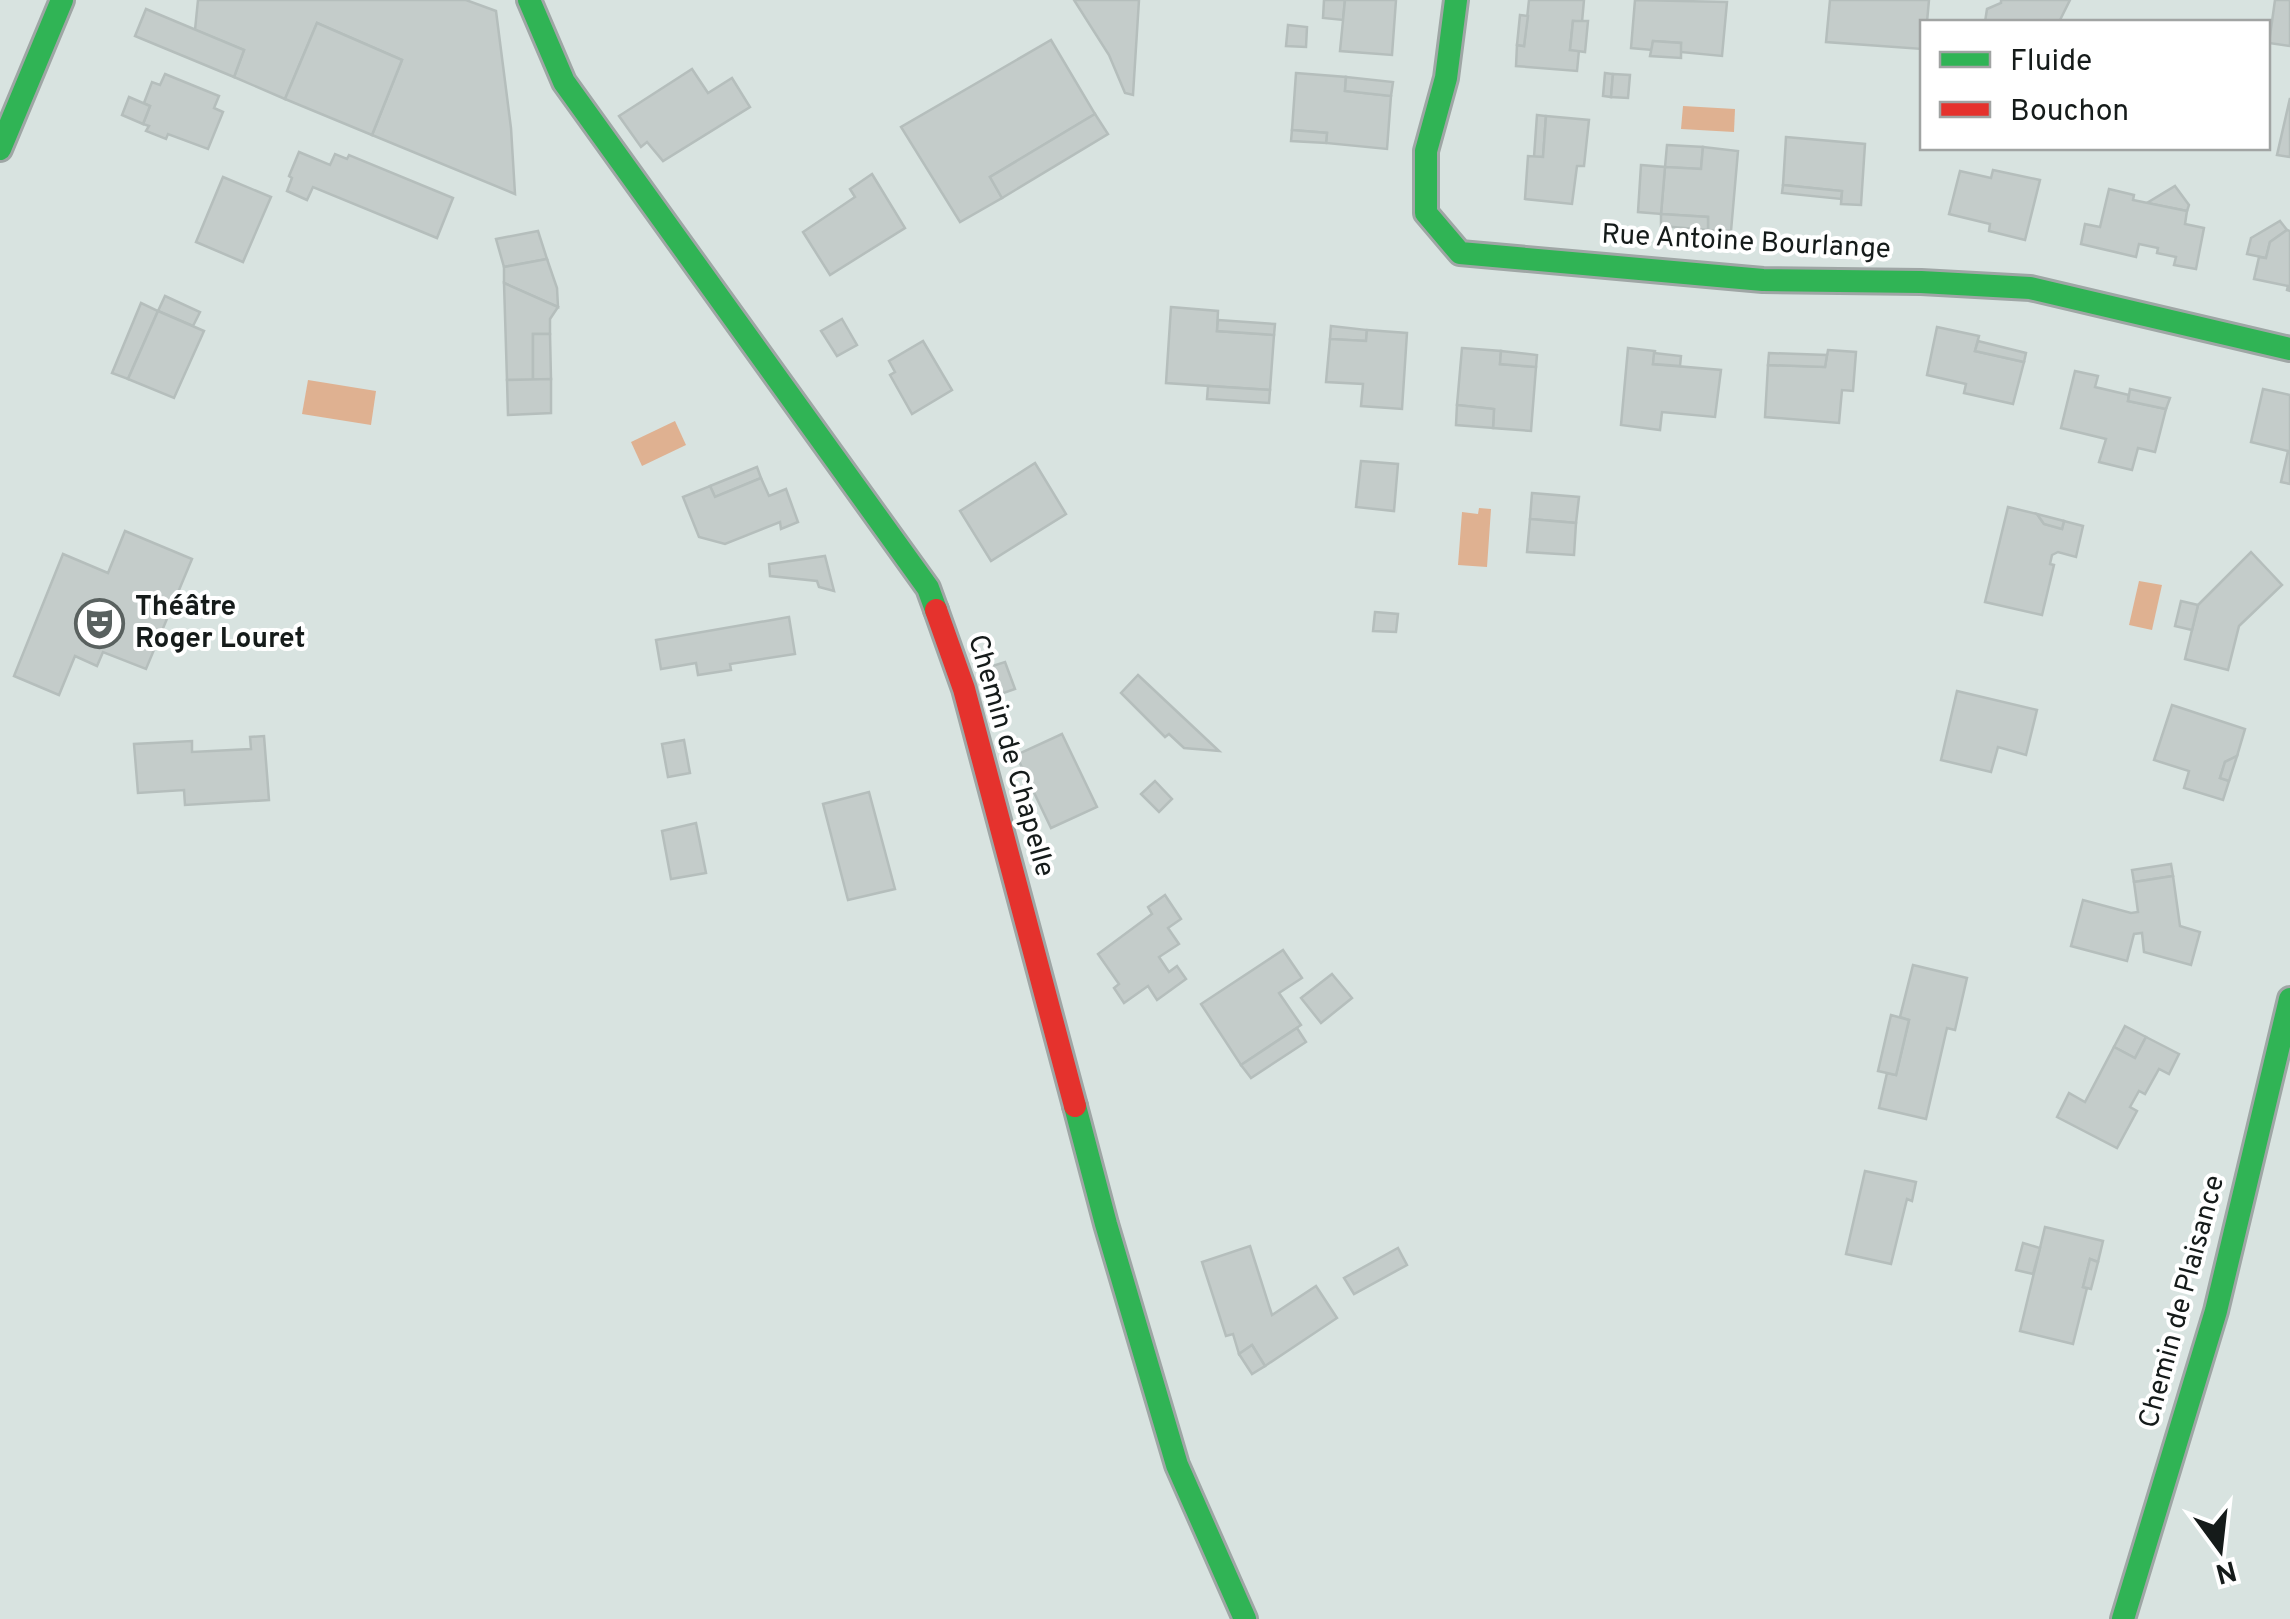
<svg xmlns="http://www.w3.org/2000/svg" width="2290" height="1619" font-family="Overpass,sans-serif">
	<rect width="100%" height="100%" fill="#d8e3e0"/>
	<g fill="#dfb191">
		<polygon points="1683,106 1735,109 1734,132 1681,129"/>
		<polygon points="308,380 376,391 371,425 302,414"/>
		<polygon points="675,421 686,445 642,466 631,442"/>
		<polygon points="1479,508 1491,509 1487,567 1458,565 1462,512 1478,514"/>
		<polygon points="2139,581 2162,585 2152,630 2129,625"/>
	</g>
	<g fill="#c4ccca" stroke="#b5bebc" stroke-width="2.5">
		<polygon points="198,0 466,0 496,11 511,128 515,194 372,135 402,60 317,23 285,99 234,77 244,50 195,30"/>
		<polygon points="1074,0 1139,0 1133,95 1125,93 1109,55"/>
		<polygon points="1324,0 1345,0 1343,20 1323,18"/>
		<polygon points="1345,0 1396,0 1392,55 1340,51"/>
		<polygon points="1529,0 1584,0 1582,22 1573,21 1570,50 1579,50 1577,71 1516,66 1517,45 1524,46"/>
		<polygon points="1635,0 1727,2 1722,56 1680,52 1681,43 1653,41 1652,50 1631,48"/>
		<polygon points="1830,0 1929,0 1927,22 1922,22 1922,49 1826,42"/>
		<polygon points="2001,0 2070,0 2059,22 1985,22 1987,9 2001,3"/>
		<polygon points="2275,0 2290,0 2290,46 2269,43"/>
		<polygon points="146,9 244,50 234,77 135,36"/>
		<polygon points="1520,15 1528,16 1524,46 1517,45"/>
		<polygon points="1573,21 1588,21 1585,52 1570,50"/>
		<polygon points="317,23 402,60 372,135 285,99"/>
		<polygon points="1288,25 1307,27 1306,47 1286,46"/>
		<polygon points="1051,40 1095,114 990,177 1002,198 960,222 901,127"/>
		<polygon points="1653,41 1681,43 1681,58 1650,56"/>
		<polygon points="692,69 708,93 732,78 750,107 663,161 647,142 641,147 619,116"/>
		<polygon points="1296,73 1346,77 1345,91 1391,96 1387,149 1326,143 1327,133 1292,130"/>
		<polygon points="1605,73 1613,74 1611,97 1603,96"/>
		<polygon points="165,74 219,96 214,108 223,112 208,149 168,134 166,139 146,131 149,126 143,124 150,106 144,103 152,82 160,85"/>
		<polygon points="1613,74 1630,75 1628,98 1611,97"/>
		<polygon points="1346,77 1393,82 1391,96 1345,91"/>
		<polygon points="129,97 150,106 143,124 122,115"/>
		<polygon points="2290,98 2290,157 2277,155"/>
		<polygon points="1095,114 1108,134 1002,198 990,177"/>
		<polygon points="1537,115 1546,116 1543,157 1534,157"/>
		<polygon points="1546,116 1589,120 1584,166 1577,166 1572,204 1525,199 1528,156 1543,157"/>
		<polygon points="1292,130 1327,133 1326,143 1291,141"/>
		<polygon points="1786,137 1865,144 1861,205 1841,204 1842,191 1783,185"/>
		<polygon points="1667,145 1703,147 1701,169 1665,167"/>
		<polygon points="1703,147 1738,151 1731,231 1708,230 1708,217 1661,214 1665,167 1701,169"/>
		<polygon points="299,152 330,165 335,154 347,159 349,155 453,198 437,238 313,187 307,200 287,191 292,178 289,176"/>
		<polygon points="1641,165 1665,167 1661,214 1638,212"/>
		<polygon points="1993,170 2040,180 2025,240 1989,231 1990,224 1949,214 1960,171 1991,178"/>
		<polygon points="872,174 905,228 830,275 803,232 855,197 850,189"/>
		<polygon points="223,177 271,197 243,262 196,242"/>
		<polygon points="1783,185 1842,191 1841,199 1782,193"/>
		<polygon points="2175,186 2189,205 2187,211 2147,203"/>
		<polygon points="2109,189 2134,195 2133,200 2187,211 2185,224 2204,228 2196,269 2174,265 2176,257 2157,253 2158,248 2139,244 2136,257 2081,244 2085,224 2100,227"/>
		<polygon points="1661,214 1708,217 1708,230 1661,226"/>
		<polygon points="2280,221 2287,230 2270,242 2266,258 2247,254 2251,238"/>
		<polygon points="2287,230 2290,231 2290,291 2287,290 2288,286 2254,279 2259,257 2266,258 2270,242"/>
		<polygon points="538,231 547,259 504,267 496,239"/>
		<polygon points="547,259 557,288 558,307 504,283 504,267"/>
		<polygon points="504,283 558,307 550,319 550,334 533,334 533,380 507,380"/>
		<polygon points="165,296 200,312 193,326 158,311"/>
		<polygon points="141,303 158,311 128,379 112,373"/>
		<polygon points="1171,307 1218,311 1217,331 1274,335 1270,390 1166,383"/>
		<polygon points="158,311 204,331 174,398 128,379"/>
		<polygon points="842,319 857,345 837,356 821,331"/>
		<polygon points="1218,320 1275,324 1274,335 1217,331"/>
		<polygon points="1331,326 1367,330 1366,341 1330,339"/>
		<polygon points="1937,327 1979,336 1975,351 2024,362 2013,404 1964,393 1966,384 1927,375"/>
		<polygon points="1367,330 1407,333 1402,409 1361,406 1363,384 1326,382 1330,339 1366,341"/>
		<polygon points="533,334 550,334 551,379 533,380"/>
		<polygon points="923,341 952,390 912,414 890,375 895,372 889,361"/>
		<polygon points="1978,341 2026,353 2024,362 1975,351"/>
		<polygon points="1462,348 1501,351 1500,364 1536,367 1531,431 1493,428 1494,409 1457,405"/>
		<polygon points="1628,348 1655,351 1653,364 1721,370 1715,417 1662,412 1660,430 1621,425"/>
		<polygon points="1828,350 1856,352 1853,391 1842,390 1839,423 1765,417 1768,365 1825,367"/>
		<polygon points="1501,351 1537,355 1536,367 1500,364"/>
		<polygon points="1654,353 1681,356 1680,366 1653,364"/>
		<polygon points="1769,353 1827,355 1825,367 1768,365"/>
		<polygon points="2075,371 2098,376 2095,387 2129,395 2128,401 2166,409 2155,452 2138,448 2132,470 2099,462 2106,439 2061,428"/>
		<polygon points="551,379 551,413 508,415 507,380"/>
		<polygon points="1208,386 1270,390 1269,403 1207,399"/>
		<polygon points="2130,389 2170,398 2166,409 2128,401"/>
		<polygon points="2263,389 2290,395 2290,484 2281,482 2288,451 2251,442"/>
		<polygon points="1457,405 1494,409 1493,428 1456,425"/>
		<polygon points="1361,461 1398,464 1394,511 1356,507"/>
		<polygon points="1035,463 1066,514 991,561 960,511"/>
		<polygon points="757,467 761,478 715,497 710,486"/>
		<polygon points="761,478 769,496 786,489 798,522 781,529 780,522 725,544 699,537 683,497 710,486 715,497"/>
		<polygon points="1532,493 1579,497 1576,523 1530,519"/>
		<polygon points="2008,507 2037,514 2044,524 2062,529 2064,521 2083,526 2076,557 2058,552 2052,555 2050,564 2054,565 2042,615 1985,602"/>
		<polygon points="2037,514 2064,521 2062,529 2044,524"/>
		<polygon points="1530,519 1576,523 1574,555 1527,552"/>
		<polygon points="125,531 192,559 146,669 103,652 97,666 75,656 59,695 14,676 63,554 108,573"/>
		<polygon points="2251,552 2282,585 2239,626 2228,670 2185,659 2198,605"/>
		<polygon points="825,556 834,591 819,587 817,581 770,576 769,564"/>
		<polygon points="2181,601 2198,605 2192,630 2175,626"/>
		<polygon points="1375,612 1398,614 1396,632 1373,631"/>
		<polygon points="789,617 795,654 730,664 731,670 698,675 696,663 661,669 656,640"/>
		<polygon points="1005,662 1015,689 995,696 986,668"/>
		<polygon points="1138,675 1219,751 1184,748 1169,734 1165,737 1121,693"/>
		<polygon points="1957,691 2037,710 2026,755 1998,747 1991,772 1941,760"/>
		<polygon points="2172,705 2245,729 2237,756 2225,762 2220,778 2229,781 2223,800 2184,788 2189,771 2154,760"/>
		<polygon points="1062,734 1097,807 1051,828 1016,755"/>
		<polygon points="264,736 269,800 185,805 184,790 138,793 134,744 192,741 192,752 251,749 250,737"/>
		<polygon points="684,740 690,773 668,777 662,744"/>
		<polygon points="2237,756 2229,781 2220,778 2225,762"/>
		<polygon points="1155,781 1172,799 1159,812 1141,794"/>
		<polygon points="869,792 895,889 848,900 823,804"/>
		<polygon points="696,823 706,873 671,879 662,831"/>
		<polygon points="2171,864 2173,876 2134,882 2132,870"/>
		<polygon points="2173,876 2180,926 2200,932 2191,965 2144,952 2142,933 2134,934 2127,961 2071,946 2083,900 2131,913 2138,912 2134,882"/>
		<polygon points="1165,895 1181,919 1168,928 1179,944 1159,957 1169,972 1177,966 1186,979 1157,1000 1148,986 1124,1003 1114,988 1119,984 1098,954 1152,914 1148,907"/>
		<polygon points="1283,950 1302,978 1279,993 1301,1025 1241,1065 1201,1004"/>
		<polygon points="1913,965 1967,978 1955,1030 1947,1028 1926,1119 1879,1108 1887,1073 1896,1075 1909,1020 1900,1017"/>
		<polygon points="1332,974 1352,998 1321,1023 1301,998"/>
		<polygon points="1891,1015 1909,1020 1896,1075 1878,1071"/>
		<polygon points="2125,1026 2146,1037 2135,1058 2114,1047"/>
		<polygon points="1297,1028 1306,1042 1251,1078 1241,1065"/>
		<polygon points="2146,1037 2179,1054 2169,1074 2159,1069 2145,1094 2139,1091 2130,1107 2137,1111 2117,1148 2057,1117 2069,1093 2085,1102 2114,1047 2135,1058"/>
		<polygon points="1865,1171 1916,1182 1912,1201 1907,1199 1891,1264 1846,1254"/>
		<polygon points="2045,1227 2103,1241 2098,1262 2090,1259 2083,1287 2087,1288 2073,1344 2020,1331"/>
		<polygon points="2023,1243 2040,1248 2033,1274 2016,1270"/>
		<polygon points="1250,1246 1272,1315 1316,1286 1337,1318 1265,1366 1252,1345 1239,1354 1233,1334 1226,1336 1202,1262"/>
		<polygon points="1398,1248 1407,1265 1354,1294 1344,1278"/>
		<polygon points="2090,1259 2098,1262 2091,1289 2083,1287"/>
		<polygon points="1252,1345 1265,1366 1252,1374 1239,1354"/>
	</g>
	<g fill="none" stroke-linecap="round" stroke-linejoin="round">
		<defs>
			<g id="fast">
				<polyline points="529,0 564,82 928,588 936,610"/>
				<polyline points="1456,0 1446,78 1426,151 1426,213 1460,253 1763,280 1921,282 2030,288 2290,349"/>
				<polyline points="0,149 62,0"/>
				<polyline points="1075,1106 1106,1224 1177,1465 1245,1619"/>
				<polyline points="2123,1619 2216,1311 2290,999"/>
			</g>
			<polyline id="jam" points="936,610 964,689 1075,1106"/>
		</defs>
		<use href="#fast" stroke="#9fa6a5" stroke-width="28"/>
		<use href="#jam" stroke="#9fa6a5" stroke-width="28"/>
		<use href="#fast" stroke="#30b455" stroke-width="22"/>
		<use href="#jam" stroke="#e5322d" stroke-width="22"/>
	</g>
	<defs>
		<symbol id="theatre-ring" viewBox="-11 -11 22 22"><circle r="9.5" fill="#fff" stroke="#59615f" stroke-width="1.5"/><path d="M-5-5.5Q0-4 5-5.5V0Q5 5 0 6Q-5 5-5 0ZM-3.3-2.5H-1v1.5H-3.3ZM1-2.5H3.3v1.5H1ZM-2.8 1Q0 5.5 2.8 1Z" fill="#59615f"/></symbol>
	</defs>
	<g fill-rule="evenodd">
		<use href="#theatre-ring" x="72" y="596" width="55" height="55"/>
	</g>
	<g text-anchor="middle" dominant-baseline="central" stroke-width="8" stroke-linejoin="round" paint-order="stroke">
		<g font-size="28" fill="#151b1a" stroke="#fff">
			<text transform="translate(1746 243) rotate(3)">Rue Antoine Bourlange</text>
			<text transform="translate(1010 756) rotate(74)">Chemin de Chapelle</text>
			<text transform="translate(2183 1302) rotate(-75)">Chemin de Plaisance</text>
		</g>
		<g font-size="28" font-weight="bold" fill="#151b1a" stroke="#fff" text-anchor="start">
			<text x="135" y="608">Théâtre<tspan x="135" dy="32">Roger Louret</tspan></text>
		</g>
	</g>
	<rect x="1920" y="20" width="350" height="130" fill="#ffffff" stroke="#a1a4a3" stroke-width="2.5"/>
	<rect x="1940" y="52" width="50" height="15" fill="#30b455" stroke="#a1a4a3" stroke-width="2.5"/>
	<text x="2010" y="70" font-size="30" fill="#151b1a">Fluide</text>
	<rect x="1940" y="102" width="50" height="15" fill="#e5322d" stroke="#a1a4a3" stroke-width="2.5"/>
	<text x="2010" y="120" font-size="30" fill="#151b1a">Bouchon</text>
	<g transform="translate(2220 1549) rotate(165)" stroke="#ffffff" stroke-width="8" paint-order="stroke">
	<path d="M0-8L18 38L0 25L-18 38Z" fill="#151b1a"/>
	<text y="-15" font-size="28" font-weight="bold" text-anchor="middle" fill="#151b1a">N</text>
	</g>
</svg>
